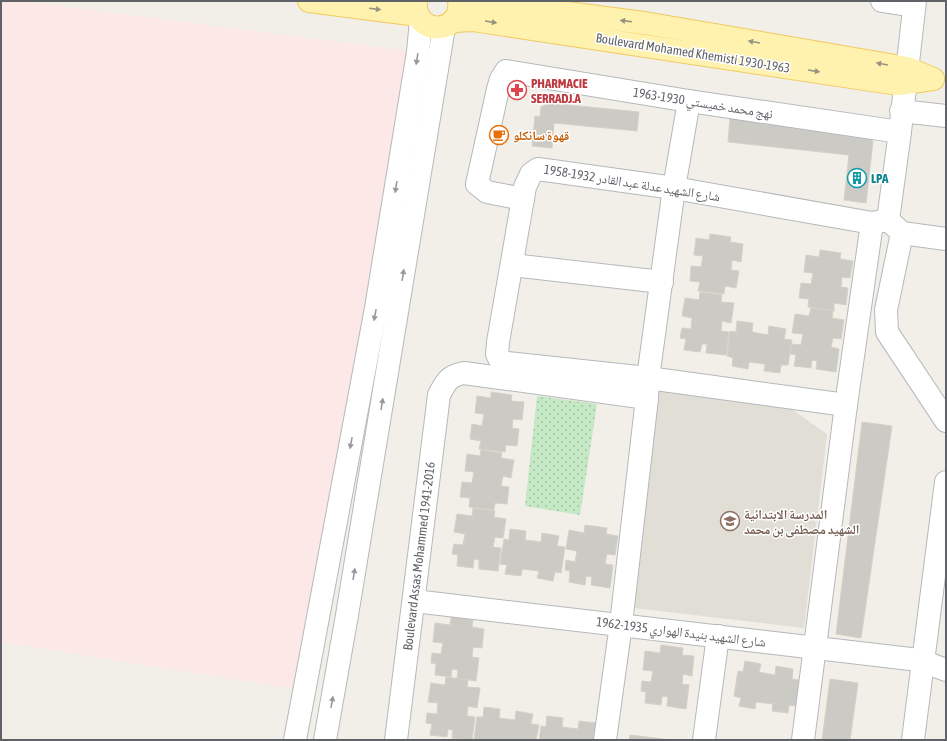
<svg xmlns="http://www.w3.org/2000/svg" width="947" height="741" font-family="'Asap Condensed','Noto Naskh Arabic',sans-serif">
	<defs>
		<pattern id="green-dots" width="8" height="8" patternUnits="userSpaceOnUse"><rect width="8" height="8" fill="#c5e8c5"/><path d="M2 2h.1M6 6h.1" fill="none" stroke="#a3c0a4" stroke-width="1.8" stroke-linecap="round"/></pattern>
	</defs>
	<rect width="100%" height="100%" fill="#f1efe8"/>
	<polygon fill="#e1ded6" points="659,388 783,403 827,434 804,628 634,608"/>
	<polygon fill="#fce8e6" points="1,1 24,1 409,51 312,692 1,642"/>
	<polygon fill="url(#green-dots)" points="537,396 597,404 580,515 525,506"/>
	<g fill="#cccac5" stroke="#d6d1c6">
		<polygon points="549,103 639,112 637,131 554,123 552,148 532,146 535,116 540,117 541,107"/>
		<polygon points="730,116 860,130 873,141 866,203 844,200 849,155 728,142"/>
		<polygon points="710,234 731,237 730,242 743,244 741,262 732,260 731,270 739,271 736,288 725,286 724,294 698,291 700,282 690,281 691,266 701,267 703,256 694,255 696,238 709,240"/>
		<polygon points="820,250 841,253 840,259 853,261 850,278 842,277 841,287 848,288 846,305 834,303 834,311 808,307 809,299 799,298 801,283 811,284 813,273 804,272 806,255 819,257"/>
		<polygon points="700,292 722,295 721,302 734,303 731,323 722,321 721,331 729,332 726,355 706,353 707,344 702,344 700,352 684,350 686,339 680,338 682,328 691,329 692,318 682,316 685,298 699,300"/>
		<polygon points="811,308 833,311 832,318 844,320 841,339 833,338 831,347 839,349 836,372 816,369 817,361 812,360 811,368 794,366 796,355 790,354 792,344 801,345 803,334 792,333 795,314 809,316"/>
		<polygon points="737,321 753,323 752,332 768,335 769,326 786,329 784,339 792,340 788,365 781,365 780,373 764,371 765,364 749,362 748,369 732,366 733,358 727,356 730,331 736,332"/>
		<polygon points="491,392 512,395 511,401 524,402 522,420 513,419 512,428 519,429 517,446 506,445 505,452 479,449 481,441 470,439 472,424 482,426 484,414 475,413 477,396 491,398"/>
		<polygon points="862,422 892,426 861,638 836,634"/>
		<polygon points="481,450 502,453 501,458 514,460 511,478 503,476 501,486 509,487 507,504 495,503 494,510 469,507 470,498 460,497 462,482 472,483 474,472 465,471 467,454 480,456"/>
		<polygon points="473,508 495,511 494,517 506,519 503,538 495,537 493,547 501,548 498,571 479,569 479,560 474,559 473,568 457,566 458,555 452,554 454,544 463,545 465,534 454,532 457,514 472,516"/>
		<polygon points="585,525 607,528 606,534 618,536 615,555 607,554 605,564 613,565 610,588 591,585 592,577 586,576 585,585 569,582 570,571 565,570 566,560 575,562 577,551 566,549 569,530 584,533"/>
		<polygon points="510,529 526,531 525,540 541,542 542,533 559,536 557,546 565,547 561,573 555,572 553,581 537,578 539,571 522,569 521,576 505,574 507,565 500,564 504,539 509,540"/>
		<polygon points="451,617 473,620 472,627 484,629 482,648 473,647 472,657 479,658 476,681 457,678 458,670 452,669 451,677 435,675 436,664 431,663 432,653 441,654 443,643 433,642 435,623 450,625"/>
		<polygon points="661,645 683,648 682,655 694,656 692,676 683,674 682,684 689,685 686,709 667,706 668,697 662,696 661,705 645,703 646,692 641,691 642,681 651,682 653,671 643,670 645,651 660,653"/>
		<polygon points="745,661 761,664 759,672 775,675 776,666 793,669 792,679 799,680 796,706 789,705 788,713 772,711 773,704 756,702 755,709 739,706 741,698 734,696 738,671 743,672"/>
		<polygon points="446,677 468,680 467,687 480,688 477,708 468,706 467,716 475,717 472,740 452,738 453,730 448,729 447,737 430,735 432,724 426,723 427,713 437,714 438,703 428,702 431,683 445,685"/>
		<polygon points="830,679 858,683 850,740 822,740"/>
		<polygon points="484,707 500,709 499,718 515,720 516,711 533,714 531,724 539,725 536,740 474,740 477,717 483,717"/>
		<polygon points="547,716 563,718 562,727 578,729 579,721 596,723 594,733 602,735 601,740 539,740 541,726 546,727"/>
		<polygon points="630,735 671,740 629,740"/>
	</g>
	<g fill="none" stroke-linecap="round" stroke-linejoin="round">
		<defs>
			<g id="minor">
				<polyline points="882,1 914,6"/>
				<polyline points="901,111 946,116"/>
				<polyline points="523,199 487,192 477,184 498,89 501,79 506,71 689,101 900,132"/>
				<polyline points="888,220 900,132 915,1"/>
				<polyline points="902,233 886,310 887,332 946,421"/>
				<polyline points="512,265 662,282"/>
				<polyline points="846,405 648,378 507,363 500,360 497,354 498,342 525,187 531,174 538,169 674,188 872,223 888,220 902,233 946,239"/>
				<polyline points="414,601 919,660 946,670"/>
				<polyline points="295,740 376,308 418,52 421,20"/>
				<polyline points="325,740 347,615 444,27"/>
				<path d="M396,740L439,395C446,382 448,376 464,373L647,398"/>
				<polyline points="605,740 621,624 647,398 648,378 674,188 689,101"/>
				<polyline points="704,740 718,636"/>
				<polyline points="803,740 846,405 872,223"/>
				<polyline points="913,740 946,482"/>
			</g>
			<g id="major">
				<polyline points="309,1 418,15"/>
				<polyline points="476,1 644,23 907,68 933,79"/>
				<path d="M416,2C413,37 464,35 459,1"/>
				<polyline points="453,21 473,20 898,84 933,79"/>
			</g>
		</defs>
		<use href="#minor" stroke="#b5b8bc" stroke-width="24"/>
		<use href="#major" stroke="#f2c960" stroke-width="24"/>
		<use href="#minor" stroke="#fff" stroke-width="22"/>
		<use href="#major" stroke="#fff2af" stroke-width="22"/>
	</g>
	<defs><path id="oneway-solid" d="M-6-.8H1V-3.2L6.5 0L1 3.2V.8H-6Z"/></defs>
	<g fill="#979581">
		<use href="#oneway-solid" transform="translate(375 9) rotate(7)"/>
		<use href="#oneway-solid" transform="translate(626 21) rotate(-173)"/>
		<use href="#oneway-solid" transform="translate(491 22) rotate(9)"/>
		<use href="#oneway-solid" transform="translate(754 42) rotate(-170)"/>
		<use href="#oneway-solid" transform="translate(882 64) rotate(-170)"/>
		<use href="#oneway-solid" transform="translate(814 71) rotate(9)"/>
	</g>
	<g fill="#979a9d">
		<use href="#oneway-solid" transform="translate(417 59) rotate(99)"/>
		<use href="#oneway-solid" transform="translate(396 187) rotate(99)"/>
		<use href="#oneway-solid" transform="translate(403 275) rotate(-81)"/>
		<use href="#oneway-solid" transform="translate(375 315) rotate(101)"/>
		<use href="#oneway-solid" transform="translate(382 404) rotate(-81)"/>
		<use href="#oneway-solid" transform="translate(351 443) rotate(101)"/>
		<use href="#oneway-solid" transform="translate(354 574) rotate(-81)"/>
		<use href="#oneway-solid" transform="translate(332 702) rotate(-80)"/>
	</g>
	<defs>
		<symbol id="pharmacy-ring" viewBox="-11 -11 22 22"><circle r="9.5" fill="#fff" stroke="#e0444e" stroke-width="1.5"/><path d="M-2-6h4v4h4v4h-4v4h-4v-4h-4v-4h4Z" fill="#e0444e"/></symbol>
		<symbol id="cafe-ring" viewBox="-11 -11 22 22"><circle r="9.5" fill="#fff" stroke="#e8710a" stroke-width="1.5"/><path d="M-5.5-4.5H6V0H3Q3 3.5 0 3.5H-2.5Q-5.5 3.5-5.5 0ZM3-3.2v2h1.7v-2ZM-6 4.5H4V6H-6Z" fill="#e8710a"/></symbol>
		<symbol id="building-ring" viewBox="-11 -11 22 22"><circle r="9.5" fill="#fff" stroke="#0f9aa8" stroke-width="1.5"/><path d="M-4-6H4V6H1V3H-1V6H-4ZM-2.5-4.3h1.7v1.8h-1.7ZM.8-4.3h1.7v1.8H.8ZM-2.5-1h1.7V.8h-1.7ZM.8-1h1.7V.8H.8Z" fill="#0f9aa8"/></symbol>
		<symbol id="school-ring" viewBox="-11 -11 22 22"><circle r="9.5" fill="#fff" stroke="#8d6e63" stroke-width="1.5"/><path d="M0-5L7-2L0 1L-7-2ZM-4 1L0 2.5L4 1V4Q0 6-4 4Z" fill="#8d6e63"/></symbol>
	</defs>
	<g fill-rule="evenodd">
		<use href="#pharmacy-ring" x="506" y="79" width="22" height="22"/>
		<use href="#cafe-ring" x="488" y="124" width="22" height="22"/>
		<use href="#building-ring" x="846" y="167" width="22" height="22"/>
		<use href="#school-ring" x="719" y="510" width="22" height="22"/>
	</g>
	<g text-anchor="middle" dominant-baseline="central" stroke-width="3" stroke-linejoin="round" paint-order="stroke">
		<g font-size="13" fill="#5f6368" stroke="#fff">
			<text transform="translate(693 53) rotate(9)">Boulevard Mohamed Khemisti 1930-1963</text>
			<text transform="translate(703 103) rotate(9)">نهج محمد خميستي 1930-1963</text>
			<text transform="translate(632 183) rotate(9)">شارع الشهيد عدلة عبد القادر 1932-1958</text>
			<text transform="translate(419 556) rotate(-83)">Boulevard Assas Mohammed 1941-2016</text>
			<text transform="translate(681 632) rotate(7)">شارع الشهيد بنيدة الهواري 1935-1962</text>
		</g>
		<g font-size="13" font-weight="bold" fill="#be3a42" stroke="#fff" text-anchor="start">
			<text x="531" y="83">PHARMACIE<tspan x="531" dy="15">SERRADJ.A</tspan></text>
		</g>
		<g font-size="13" font-weight="bold" fill="#c56008" stroke="#fff" text-anchor="start">
			<text x="513" y="135">قهوة سانكلو</text>
		</g>
		<g font-size="13" font-weight="bold" fill="#0d838f" stroke="#fff" text-anchor="start">
			<text x="871" y="178">LPA</text>
		</g>
		<g font-size="13" font-weight="bold" fill="#785e54" stroke="#fff" text-anchor="start">
			<text x="744" y="514">المدرسة الابتدائية<tspan x="744" dy="15">الشهيد مصطفى بن محمد</tspan></text>
		</g>
	</g>
	<rect width="947" height="741" fill="none" stroke="#5f6368" stroke-width="4"/>
</svg>
